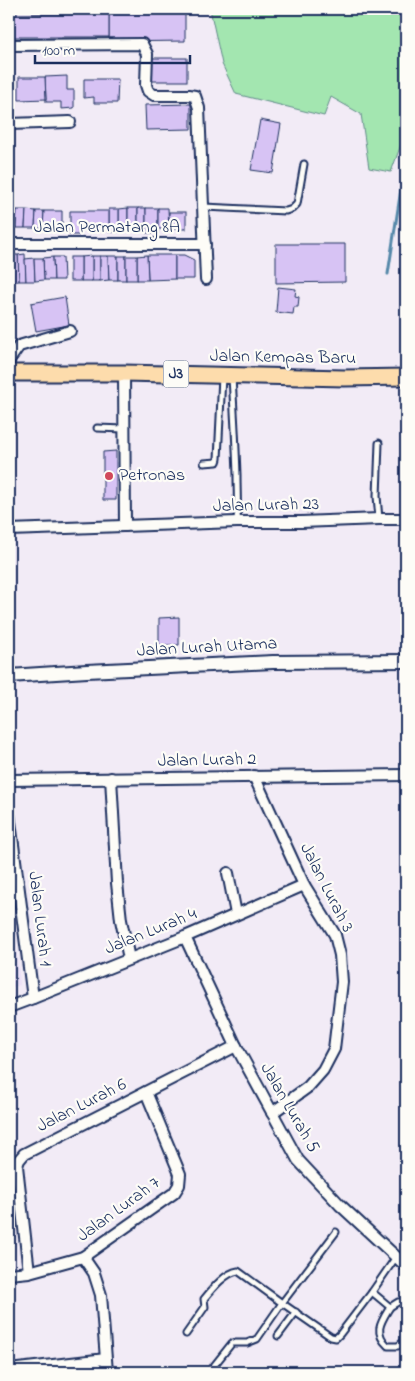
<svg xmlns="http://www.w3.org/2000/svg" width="415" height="1381" font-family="'Indie Flower',sans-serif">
	<rect width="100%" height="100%" fill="#f2ebf6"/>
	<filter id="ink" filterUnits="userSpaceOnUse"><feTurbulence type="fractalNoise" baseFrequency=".02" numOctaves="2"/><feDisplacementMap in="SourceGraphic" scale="10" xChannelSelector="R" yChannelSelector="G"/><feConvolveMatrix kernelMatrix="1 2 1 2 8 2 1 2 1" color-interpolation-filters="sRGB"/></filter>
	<g filter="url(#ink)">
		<polygon fill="#eadff5" points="9,880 20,985 9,988"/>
		<polygon fill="#a3e6b0" stroke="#5f8a87" points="210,9 406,9 406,131 391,172 369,168 361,114 331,97 324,116 236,94 222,64"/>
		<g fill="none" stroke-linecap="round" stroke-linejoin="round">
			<polyline stroke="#5588a9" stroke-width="3" points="388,274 401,189 406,171"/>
		</g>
		<g fill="#d7c3f4" stroke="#1b2f5e">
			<polygon points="109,13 185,13 185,41 109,42"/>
			<polygon points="109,13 109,37 9,37 9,14"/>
			<rect x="151" y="58" width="36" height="23"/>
			<polygon points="67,76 67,90 74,90 74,108 61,109 61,102 46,102 45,77"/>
			<polygon points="19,77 45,77 46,99 19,100"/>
			<polygon points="84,79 118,79 117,103 94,103 94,97 84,98"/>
			<polygon points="191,104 191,129 146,130 145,105"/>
			<polygon points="260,120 281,124 273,173 251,170"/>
			<polygon points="128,208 128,228 119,228 119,209"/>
			<rect x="128" y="208" width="10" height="20"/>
			<polygon points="138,208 146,208 146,227 138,228"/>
			<rect x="146" y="208" width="12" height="25"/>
			<polygon points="158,208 168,208 169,229 158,229"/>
			<rect x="109" y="209" width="10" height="23"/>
			<polygon points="9,210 17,210 16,228 9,228"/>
			<polygon points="17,210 26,210 25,228 16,228"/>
			<polygon points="26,210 36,211 35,228 25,228"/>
			<polygon points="36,211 44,211 43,228 35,228"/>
			<polygon points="44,211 62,211 62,228 43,228"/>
			<polygon points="70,211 109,211 109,227 80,227 80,235 70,235"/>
			<rect x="169" y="212" width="17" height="17"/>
			<polygon points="276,244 345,244 345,282 276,283"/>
			<polygon points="25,254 26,281 19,281 18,255"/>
			<polygon points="9,255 18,255 19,281 10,282"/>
			<polygon points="147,255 175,255 175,279 148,280"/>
			<polygon points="147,255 148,280 137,280 137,256"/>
			<polygon points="175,255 184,255 194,260 194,279 175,279"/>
			<rect x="92" y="256" width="8" height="25"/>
			<polygon points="92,256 92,281 81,281 81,257"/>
			<polygon points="100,256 108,256 109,280 100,281"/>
			<polygon points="108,256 118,256 118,280 109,280"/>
			<rect x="118" y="256" width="8" height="24"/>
			<rect x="126" y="256" width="11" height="24"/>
			<polygon points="53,257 54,280 44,280 43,258"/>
			<polygon points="53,257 63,257 64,280 54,280"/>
			<rect x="70" y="257" width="11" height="24"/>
			<polygon points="34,258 35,281 26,281 25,259"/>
			<polygon points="34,258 43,258 44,280 35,281"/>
			<polygon points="278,287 296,289 295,296 299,297 298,307 294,307 293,314 276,312"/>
			<polygon points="65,297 69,325 36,331 31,303"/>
			<polygon points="116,451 116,500 103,500 103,452"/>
			<polygon points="179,617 179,645 159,645 159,618"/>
		</g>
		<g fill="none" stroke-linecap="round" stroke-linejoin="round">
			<defs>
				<g id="service">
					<polyline points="204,207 286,211 292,209 297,204 304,164"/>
					<path d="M232,378C234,410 236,443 237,475C237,491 238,506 237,522"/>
					<polyline points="97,428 124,429"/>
					<polyline points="204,463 217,462 218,459 222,376"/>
					<polyline points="379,519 377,496 379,443"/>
					<polyline points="336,1232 282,1303 331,1337 336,1338 340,1334 372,1292 396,1257"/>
					<path d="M372,1292L390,1307C381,1322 373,1332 388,1346H398L406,1340"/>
					<polyline points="390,1307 398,1302 406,1301"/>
					<path d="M186,1334L205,1307L204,1299C213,1288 225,1273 238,1271L282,1303L257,1339L247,1343H232L209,1372"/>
					<polyline points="278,1336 296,1312"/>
				</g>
				<g id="minor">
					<polyline points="9,45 142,44 147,54 146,85 148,91 154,95 189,95 195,96 199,108 206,279"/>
					<polyline points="9,124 70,122"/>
					<polyline points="9,244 205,244"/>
					<polyline points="9,360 19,346 70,331"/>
					<polyline points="124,373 125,526"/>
					<polyline points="9,530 237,522 301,522 379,519 406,519"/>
					<polyline points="254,776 304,885 335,935 340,955 342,982 334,1049 323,1070 308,1087 272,1113"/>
					<polyline points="111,778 117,883 121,920 129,959"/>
					<polyline points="9,780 406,775"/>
					<polyline points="9,814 33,998"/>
					<polyline points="228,873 236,914"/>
					<polyline points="185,937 236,1046 298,1160 340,1205 406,1266"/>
					<polyline points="9,1007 33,998 185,937 304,885"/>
					<polyline points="83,1257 94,1273 101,1295 107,1372"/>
					<polyline points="29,1272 17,1166 19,1160 24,1154 236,1046"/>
					<polyline points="9,1274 29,1272 83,1257 174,1193 179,1185 180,1174 146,1092"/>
					<polyline points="9,1370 106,1359"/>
				</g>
				<polyline id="tertiary" points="9,676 87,671 273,662 406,661"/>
				<polyline id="primary" points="9,373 124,373 344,378 406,377"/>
			</defs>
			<use href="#service" stroke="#1b2f5e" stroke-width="9"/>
			<use href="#minor" stroke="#1b2f5e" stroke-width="14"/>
			<use href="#tertiary" stroke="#1b2f5e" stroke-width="16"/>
			<use href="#primary" stroke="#1b2f5e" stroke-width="19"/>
			<use href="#service" stroke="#fdfcf7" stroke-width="5"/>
			<use href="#minor" stroke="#fdfcf7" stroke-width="10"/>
			<use href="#tertiary" stroke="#fdfcf7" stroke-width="12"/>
			<use href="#primary" stroke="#fddcac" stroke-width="15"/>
		</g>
	</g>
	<circle fill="#d1495b" stroke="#fdfcf7" stroke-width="2" cx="109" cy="476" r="5"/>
	<g text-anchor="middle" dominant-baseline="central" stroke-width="4.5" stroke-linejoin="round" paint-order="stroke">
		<rect fill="#fdfcf7" stroke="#5f6c8c" stroke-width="1" x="163.5" y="360.5" width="25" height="27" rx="4"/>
		<g font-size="16" font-weight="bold" fill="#1b2f5e">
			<text x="176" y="374">J3</text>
		</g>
		<g font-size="18" fill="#1b2f5e" stroke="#fdfcf7">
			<text x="107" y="228">Jalan Permatang 8A</text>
			<text transform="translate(283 358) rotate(1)">Jalan Kempas Baru</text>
			<text transform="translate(266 506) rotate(-1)">Jalan Lurah 23</text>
			<text transform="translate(207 648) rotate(-3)">Jalan Lurah Utama</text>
			<text transform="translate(207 761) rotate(-1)">Jalan Lurah 2</text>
			<text transform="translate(326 888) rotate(63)">Jalan Lurah 3</text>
			<text transform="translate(39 919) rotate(83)">Jalan Lurah 1</text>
			<text transform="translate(151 932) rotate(-22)">Jalan Lurah 4</text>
			<text transform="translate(82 1106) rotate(-27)">Jalan Lurah 6</text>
			<text transform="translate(289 1108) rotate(60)">Jalan Lurah 5</text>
			<text transform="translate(119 1210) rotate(-36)">Jalan Lurah 7</text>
		</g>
		<g font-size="18" fill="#1b2f5e" stroke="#fdfcf7" text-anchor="start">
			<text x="119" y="476">Petronas</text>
		</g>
	</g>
	<rect width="415" height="1381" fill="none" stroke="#fdfcf7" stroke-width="30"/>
	<rect x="15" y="15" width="385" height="1351" fill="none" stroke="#1b2f5e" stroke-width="2" filter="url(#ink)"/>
	<path d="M35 55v8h155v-8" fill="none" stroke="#1b2f5e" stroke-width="2.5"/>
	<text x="42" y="55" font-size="15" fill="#1b2f5e" stroke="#fdfcf7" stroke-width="4" paint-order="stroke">100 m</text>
</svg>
